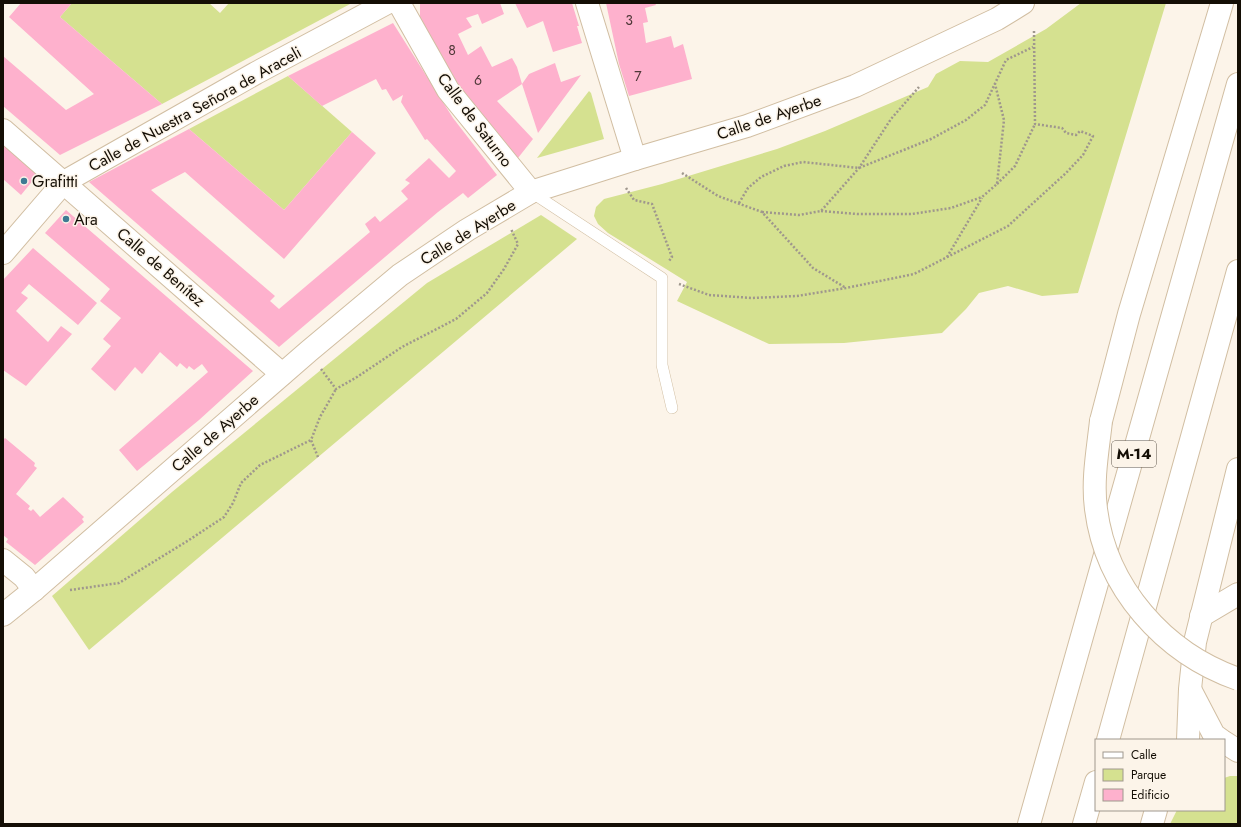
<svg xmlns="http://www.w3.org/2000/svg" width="1241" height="827" font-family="Jost,sans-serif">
	<rect width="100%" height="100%" fill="#fcf4e9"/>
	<g fill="#d5e190">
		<polygon points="72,3 209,3 220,13 229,3 352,3 162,104 60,17"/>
		<polygon points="1081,3 1166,3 1078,293 1042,296 1008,286 979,293 966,309 942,333 844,343 769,344 677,301 687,282 608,233 598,224 594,216 596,207 604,199 662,184 777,149 825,131 928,87 936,74 960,61 988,62 1046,29"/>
		<polygon points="288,76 352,132 284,210 189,129"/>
		<polygon points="589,91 591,93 604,139 537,158"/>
		<polygon points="541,215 577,239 89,650 52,596 172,492 427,283"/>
		<polygon points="1230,776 1238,776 1238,824 1170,824 1177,810 1224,810 1224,778"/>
	</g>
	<g fill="#feb1cd">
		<polygon points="21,3 72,3 60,17 162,104 60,155 3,106 3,56 66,110 94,94 9,17"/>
		<polygon points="420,3 500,3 504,14 482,24 478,14 466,18 472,27 458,34 468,55 481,46 492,67 512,58 517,67 522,84 497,101 533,139 518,158 469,99 449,71 420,17"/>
		<polygon points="515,3 572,3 579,26 577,26 582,43 553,52 543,21 527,28"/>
		<polygon points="606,3 655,3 656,5 645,8 648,22 643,23 646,43 671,36 674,48 683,44 692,79 629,96 619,64"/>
		<polygon points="393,23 453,118 497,175 468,198 463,193 438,212 279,347 89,182 189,129 284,210 352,132 376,153 284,259 185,172 151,190 275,296 270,301 279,309 370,232 365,224 375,216 380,222 408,199 401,191 410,183 405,180 429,158 449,178 456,171 427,139 425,140 401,102 403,95 393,101 386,89 382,90 376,79 322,106 288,76"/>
		<polygon points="555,63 561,82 581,75 538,133 522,84 529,74"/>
		<polygon points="3,143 39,173 21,195 3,179"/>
		<polygon points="66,210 253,371 199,420 137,471 119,450 208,372 202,364 194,370 189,366 187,369 180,363 177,367 160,352 142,374 135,367 115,391 91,369 111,346 103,339 121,318 100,301 110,289 45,233"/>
		<polygon points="33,248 97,303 78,325 29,284 21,293 28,298 16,311 48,342 61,326 72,334 26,386 3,370 3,280"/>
		<polygon points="5,438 35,463 34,466 37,468 16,494 30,506 28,509 31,511 33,509 40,517 63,497 84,517 82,519 84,522 35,565 6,542 8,539 3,535 3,440"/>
	</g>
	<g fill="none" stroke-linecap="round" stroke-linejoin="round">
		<defs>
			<polyline id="lane" points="531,192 662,278 662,365 672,408"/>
			<g id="street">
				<polyline points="399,3 448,90 531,192"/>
				<polyline points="587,3 635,159"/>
				<polyline points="3,130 282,374"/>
				<polyline points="3,253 64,182 256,73 387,3"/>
				<polyline points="3,560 24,577 34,590"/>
				<polyline points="3,615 34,590 309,351 400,275 467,230 531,192 635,159 747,126 855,86 997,19 1023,3"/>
			</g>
			<g id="secondary">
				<polyline points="1201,616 1238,594"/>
				<polyline points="1191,691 1214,735 1221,740"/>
				<polyline points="1188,740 1190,689 1195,642 1238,469"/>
				<polyline points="1224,742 1238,751"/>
				<polyline points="1152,824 1156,810"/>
			</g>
			<g id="highway">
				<polyline points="1101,421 1129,314 1222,3"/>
				<polyline points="1108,740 1238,271"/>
				<polyline points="1029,824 1238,84"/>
				<polyline points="1084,824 1096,782"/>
			</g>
		</defs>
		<use href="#lane" stroke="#d1bea2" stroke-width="12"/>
		<use href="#street" stroke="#d1bea2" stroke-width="24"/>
		<use href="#secondary" stroke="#d1bea2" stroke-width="24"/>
		<use href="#highway" stroke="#d1bea2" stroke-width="24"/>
		<g stroke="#9f978d" stroke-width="2.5" stroke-dasharray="2 2" stroke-linecap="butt">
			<polyline points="682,173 718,196 762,212 813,268 846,288"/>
			<polyline points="997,184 1015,166 1035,124"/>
			<polyline points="626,188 634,200 652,204 672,257 669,261"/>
			<polyline points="739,203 748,188 761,177 784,166 803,162 859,168 931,139 966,120 985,105 1006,60 1033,47"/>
			<polyline points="821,211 857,214 912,214 951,208 982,197 997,184 1004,120 995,84"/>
			<polyline points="762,212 799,215 821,211 859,168 891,119 919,87"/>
			<polyline points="947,257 982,198"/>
			<polyline points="679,284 709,295 752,298 797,296 846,288 914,274 1008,226 1066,173 1083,155 1093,136 1080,131 1076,135 1066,133 1062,128 1035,124 1034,31"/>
			<polyline points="321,369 336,389 357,377 402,347 456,319 487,293 504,269 518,244 511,229"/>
			<polyline points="318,457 311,440 320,417 336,389"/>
			<polyline points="70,590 119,583 189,540 224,517 233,503 241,483 260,465 311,440"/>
		</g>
		<use href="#lane" stroke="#fff" stroke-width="11"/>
		<use href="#street" stroke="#fff" stroke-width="22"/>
		<use href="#secondary" stroke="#fff" stroke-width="22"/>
		<use href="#highway" stroke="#fff" stroke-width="22"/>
		<defs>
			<path id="highway-bridge" d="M1101,421C1098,449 1092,480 1096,509C1106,588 1164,653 1238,679"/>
		</defs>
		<use href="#highway-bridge" stroke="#d1bea2" stroke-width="24" stroke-linecap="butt"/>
		<use href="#highway-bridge" stroke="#fff" stroke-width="22"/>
	</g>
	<g fill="#3f7a93" stroke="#fcf4e9" stroke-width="1.5">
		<circle cx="24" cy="181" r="4"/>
		<circle cx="66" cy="219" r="4"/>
	</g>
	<g text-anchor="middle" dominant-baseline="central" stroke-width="3" stroke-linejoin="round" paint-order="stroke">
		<g font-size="14" fill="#4e3737">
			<text x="629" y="20">3</text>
			<text x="452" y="50">8</text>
			<text x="638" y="76">7</text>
			<text x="478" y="80">6</text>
		</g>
		<rect fill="#fcf4e9" stroke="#5a5349" stroke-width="1" x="1112" y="441" width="44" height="26" rx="3"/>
		<g font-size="15" font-weight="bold" fill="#140e05">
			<text x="1134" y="454">M-14</text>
		</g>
		<g font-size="16" fill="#140e05" stroke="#fcf4e9">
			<text transform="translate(195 109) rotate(-29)">Calle de Nuestra Señora de Araceli</text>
			<text transform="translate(769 117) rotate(-19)">Calle de Ayerbe</text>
			<text transform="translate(475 120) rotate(53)">Calle de Saturno</text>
			<text transform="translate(468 232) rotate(-32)">Calle de Ayerbe</text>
			<text transform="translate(161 267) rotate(41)">Calle de Benítez</text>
			<text transform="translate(215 433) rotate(-41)">Calle de Ayerbe</text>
		</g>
		<g font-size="16" fill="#140e05" stroke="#fcf4e9" text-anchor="start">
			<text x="32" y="181">Grafitti</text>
			<text x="74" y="219">Ara</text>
		</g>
	</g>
	<rect width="1241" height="827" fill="none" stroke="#140e05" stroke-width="8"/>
	<rect x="1095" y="739" width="130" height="72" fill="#fcf4e9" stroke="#9f988e"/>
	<rect x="1103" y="752" width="20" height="6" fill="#ffffff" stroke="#9f988e"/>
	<text x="1131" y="759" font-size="12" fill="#140e05">Calle</text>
	<rect x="1103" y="769" width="20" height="12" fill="#d5e190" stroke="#9f988e"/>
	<text x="1131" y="779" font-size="12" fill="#140e05">Parque</text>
	<rect x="1103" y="789" width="20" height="12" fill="#feb1cd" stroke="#9f988e"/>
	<text x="1131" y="799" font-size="12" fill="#140e05">Edificio</text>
</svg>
